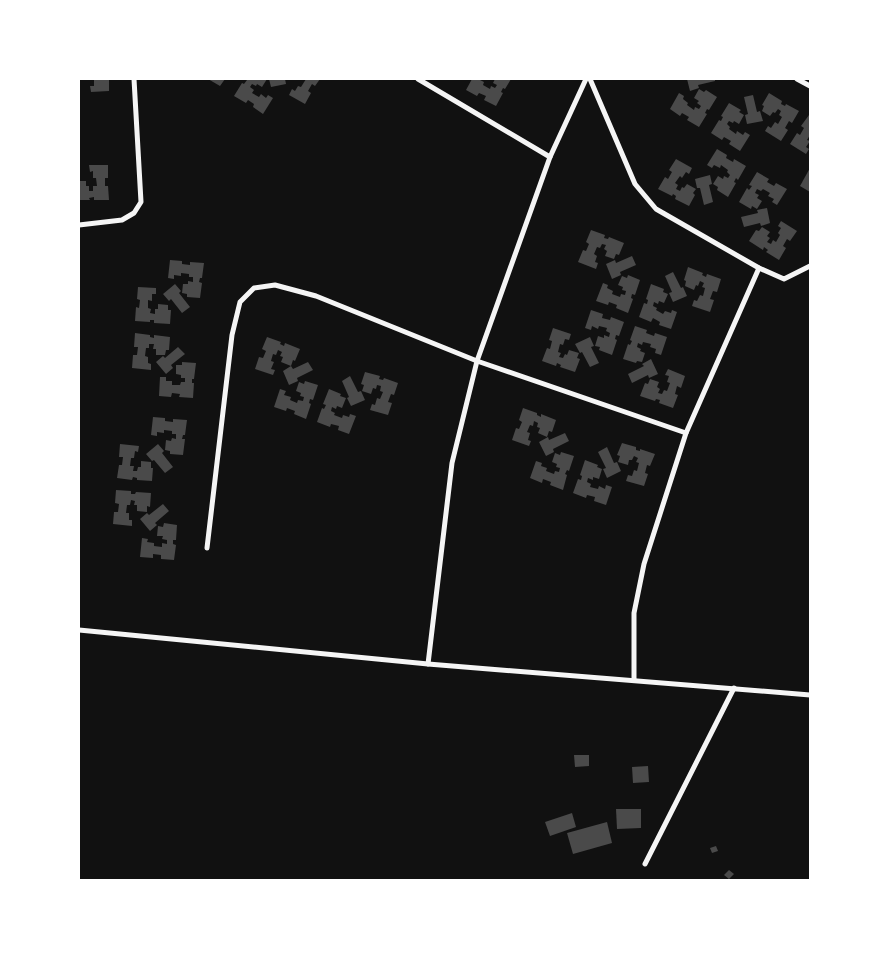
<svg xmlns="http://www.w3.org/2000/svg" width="889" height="959" font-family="Karla,sans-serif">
	<rect width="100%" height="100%" fill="#111"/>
	<g fill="#4a4a4a">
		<polygon points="94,79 109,79 109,91 91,92 90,86 94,86"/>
		<polygon points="208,79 225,79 220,86"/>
		<polygon points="244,79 267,79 262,87 257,84 256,86 252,84 250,87 254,90 252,93 259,97 261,94 266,98 268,95 273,98 263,114 253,107 254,104 248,100 246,103 234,96 242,83 244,84 247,80"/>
		<polygon points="269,79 285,79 286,84 271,87"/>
		<polygon points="306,79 320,79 315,86 312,84 308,91 311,93 305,104 289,95 292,89 295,91 298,86 301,87"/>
		<polygon points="472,79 478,79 484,82 483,85 490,89 491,86 495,88 497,85 493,83 495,79 511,79 505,89 503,88 501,92 503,93 496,106 484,100 486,96 479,93 477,96 466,90"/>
		<polygon points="687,79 715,79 715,81 698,85 699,88 690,91"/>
		<polygon points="699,89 704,92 706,90 717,97 709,110 707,109 705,113 707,114 699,127 687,120 689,117 682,113 680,116 670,109 679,93 684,96 683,99 688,103 687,105 694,110 695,107 699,109 701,106 697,103 699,101 694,98"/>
		<polygon points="769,93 782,101 781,104 785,106 786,104 799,111 792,123 789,121 785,128 788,130 781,141 765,131 768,126 771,128 775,122 778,124 782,117 779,115 781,111 778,109 775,113 773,112 770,116 762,111 764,106 762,105"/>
		<polygon points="753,95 757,112 760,111 763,121 747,124 745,115 748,114 744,97"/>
		<polygon points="729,103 741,110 739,112 744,115 739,124 734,121 733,123 729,121 727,124 730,127 729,129 736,134 737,131 743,135 745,132 750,135 740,151 729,144 731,141 724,137 722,140 711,133 719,120 721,121 723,117 721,116"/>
		<polygon points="809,115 810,116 810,135 807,140 810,141 806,147 809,149 806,154 790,144 797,133 800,135 804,128 801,126"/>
		<polygon points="717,149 727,155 726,158 733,162 734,159 746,166 738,180 736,178 734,182 736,183 728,197 717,190 718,187 713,184 718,176 723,179 724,176 728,178 730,175 727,172 728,170 721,165 720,168 714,165 712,168 707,165"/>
		<polygon points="676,159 692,168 689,174 686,172 682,178 680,176 675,183 678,185 676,189 680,191 682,187 684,188 687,184 696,189 693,193 695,195 689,206 675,199 676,196 673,194 672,196 658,189 665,177 668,179 672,172 669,170"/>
		<polygon points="89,165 108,165 108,178 105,178 105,186 108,186 109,200 94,200 94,197 89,198 90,200 79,200 79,181 86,181 86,186 89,186 89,191 93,191 93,186 97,186 96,178 93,178 93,171 90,172"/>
		<polygon points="810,168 810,192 800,186"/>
		<polygon points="757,172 769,179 767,182 774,186 776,183 787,189 777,205 772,202 774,199 768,196 770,193 763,189 761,191 757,189 755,193 759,195 757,198 762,201 757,209 752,206 751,209 739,202 747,188 749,190 752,186 749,185"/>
		<polygon points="710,175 712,184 709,185 713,202 704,205 700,188 697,188 695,179"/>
		<polygon points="767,208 770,223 761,226 760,223 744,227 741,217 758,213 757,210"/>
		<polygon points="781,221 797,231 790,241 787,239 783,246 786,248 779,260 766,252 768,250 764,247 763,250 749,241 756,230 759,231 762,227 770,232 767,236 770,238 767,242 771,244 773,240 776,242 780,235 778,233 781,228 778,226"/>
		<polygon points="591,230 605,235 604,238 608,239 609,237 624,243 619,255 616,254 614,259 605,256 607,251 604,249 606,245 602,244 600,248 597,247 594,254 597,256 595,262 598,263 596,269 578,262 583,250 586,251 589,244 586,242"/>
		<polygon points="632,256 636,265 620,272 621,275 612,279 606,264 615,260 616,263"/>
		<polygon points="170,260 182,261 182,264 190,265 190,262 204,263 202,278 200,278 199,282 202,283 200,298 187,297 187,294 182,293 183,284 188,284 188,281 193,282 193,277 189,277 189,274 181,273 181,276 174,275 174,279 168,278"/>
		<polygon points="688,267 703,273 702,275 706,277 707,274 721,279 717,292 713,291 710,299 714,300 710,312 692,306 694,300 697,301 700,295 703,296 705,288 702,287 704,283 700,281 698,286 696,285 694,290 685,286 686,281 684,280"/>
		<polygon points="673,272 681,288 683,287 687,296 673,302 669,293 672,292 665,276"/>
		<polygon points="628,275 640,280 635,295 632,294 631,298 633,299 628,313 616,308 617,305 609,302 608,305 596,301 603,283 608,285 607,288 613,291 612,294 620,297 621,294 625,295 626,291 622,290 623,287 618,285 622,276 627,278"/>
		<polygon points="175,284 181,291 179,293 190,307 182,313 171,299 169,301 163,294"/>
		<polygon points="651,284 664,289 663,292 668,294 664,303 659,301 658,304 654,302 653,306 657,308 656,310 663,314 665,311 671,313 672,310 677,312 671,329 659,325 660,322 653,318 651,322 639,317 644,303 647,304 648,300 646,299"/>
		<polygon points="138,287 156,288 156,294 152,294 152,301 148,300 148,308 151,309 150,313 155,314 155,309 158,309 158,304 168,305 168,310 171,310 170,324 154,323 154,320 150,320 150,322 135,321 136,307 139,308 140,300 137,299"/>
		<polygon points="591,310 603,314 602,318 610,320 611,317 624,322 619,336 616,335 615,339 617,340 612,355 599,350 600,347 595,346 598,336 604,338 604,335 609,337 610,333 606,331 607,328 599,326 598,329 592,326 591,330 585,328"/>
		<polygon points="635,326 647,330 646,333 654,336 655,333 667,337 661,355 655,353 656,349 650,347 651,344 643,342 642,345 638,343 637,347 641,349 640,351 645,353 642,362 637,361 636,363 623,359 628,344 630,345 632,341 630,340"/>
		<polygon points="553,328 571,334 569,340 565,339 563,345 560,344 558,352 561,353 559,357 563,358 565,354 567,355 569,350 579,353 577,358 580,359 575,372 560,367 561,365 557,363 556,366 542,361 547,348 550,349 552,341 549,340"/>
		<polygon points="135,333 150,335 150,337 154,338 154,335 170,337 169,350 166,350 165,355 156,355 156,349 153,349 154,344 149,344 149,348 146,348 145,356 148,357 148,363 151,364 151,370 132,368 133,355 137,355 138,347 134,347"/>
		<polygon points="267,337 281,342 280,344 284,346 285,343 300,349 295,361 293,360 291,366 281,362 283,357 280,356 282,352 278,350 276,355 273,354 271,361 274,362 271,369 275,370 273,375 255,369 259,357 263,358 266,351 262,349"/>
		<polygon points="590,337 594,346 591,347 599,363 590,367 582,352 580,353 575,344"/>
		<polygon points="178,347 185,354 171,365 173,368 166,374 156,362 163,356 165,358"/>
		<polygon points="651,359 658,374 649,378 648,375 632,383 628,374 644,366 642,364"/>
		<polygon points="182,362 196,363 194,379 192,379 192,383 194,383 193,398 179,397 180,394 172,393 171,397 159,396 160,377 166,377 166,381 172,381 172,385 180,385 181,382 185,382 185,378 181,378 181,375 176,374 176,365 182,365"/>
		<polygon points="308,362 313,370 297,378 298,381 289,385 283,371 291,366 293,369"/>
		<polygon points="668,369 685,376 681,388 677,386 675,394 678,395 673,408 659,403 660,400 656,399 655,401 640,396 645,383 648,384 650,379 659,382 657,387 660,389 658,393 662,394 664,390 667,391 670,383 667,382 669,376 665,375"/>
		<polygon points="365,372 380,376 379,379 383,380 384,378 398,383 394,395 391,394 388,402 392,403 388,415 370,410 372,404 375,405 377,398 380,399 383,392 380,391 381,386 377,385 376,389 373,388 371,394 362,391 364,385 361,384"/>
		<polygon points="350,376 358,392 361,391 365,400 351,406 347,398 349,397 342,381"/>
		<polygon points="305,381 318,385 313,400 310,399 309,403 311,404 306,419 294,414 295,411 287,408 286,411 274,407 280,389 286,391 284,395 291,397 290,400 297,403 298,400 303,401 304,397 300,396 301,393 296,391 299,382 304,384"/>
		<polygon points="329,389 341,394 340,396 346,398 342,408 337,406 336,409 332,407 331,411 335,413 334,415 342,418 343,415 349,417 350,414 356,416 349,434 338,430 339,426 331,424 330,427 317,422 322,408 324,409 326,405 323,404"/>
		<polygon points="523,408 537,413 537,415 541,417 541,414 556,420 552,432 549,431 547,437 538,433 540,428 537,427 538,423 534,421 533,426 530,425 527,432 530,433 528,440 531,441 529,446 512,440 516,428 519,429 522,422 519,420"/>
		<polygon points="153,417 165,418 165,421 173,422 173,419 187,420 185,435 183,435 182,439 185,439 183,455 170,454 170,451 165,450 166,440 171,441 172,438 176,439 176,434 172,434 172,431 164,430 164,433 157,432 157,436 151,435"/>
		<polygon points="565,433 569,441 553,449 554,452 546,456 539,442 548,437 549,440"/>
		<polygon points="622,443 636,447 636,450 640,451 640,449 655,454 650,466 647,465 645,473 648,474 644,486 626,481 628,475 632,476 634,470 637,471 639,463 636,462 638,458 634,456 632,460 629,460 628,465 618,462 620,456 617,455"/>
		<polygon points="120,444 139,446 138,452 135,451 134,458 131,458 130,466 134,466 133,471 137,471 138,467 141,467 141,461 151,462 151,468 153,468 152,481 137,480 137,478 133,477 132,480 117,478 119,465 122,465 123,457 119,457"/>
		<polygon points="158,444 164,451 162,453 173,467 165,473 154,460 152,461 146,454"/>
		<polygon points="607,447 614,463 617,462 621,471 607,478 603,469 606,468 598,452"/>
		<polygon points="561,452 574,456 569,471 567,470 565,474 567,475 563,490 550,485 551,482 543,479 542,483 530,478 536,461 542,463 541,466 547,468 546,471 554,474 555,471 559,472 560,468 556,467 557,464 552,462 555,453 560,455"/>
		<polygon points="585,460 598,465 597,467 602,469 599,479 593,477 593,480 588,478 587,482 591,484 590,487 598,489 599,486 605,489 606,485 612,487 606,505 594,501 595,497 587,495 586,498 573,493 578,479 581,480 582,476 580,475"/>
		<polygon points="116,490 131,491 131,494 135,494 136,492 151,493 150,507 147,506 147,512 137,511 137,505 134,505 135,501 131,500 130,505 127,505 126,513 129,513 129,520 132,520 132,526 113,524 114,512 118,512 119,504 115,503"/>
		<polygon points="163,504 169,511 155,523 157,525 150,531 140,519 147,513 149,515"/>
		<polygon points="164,523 177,525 176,540 173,540 173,544 176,545 174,560 161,559 161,555 153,554 153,558 140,557 142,538 148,539 147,542 154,543 154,546 162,547 162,543 167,544 167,540 162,539 163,536 157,536 158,526 163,527"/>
		<polygon points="574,755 589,755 589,766 575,767"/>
		<polygon points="648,766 649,782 633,783 632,767"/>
		<polygon points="616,809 641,809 641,828 617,829"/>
		<polygon points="572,813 576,827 550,836 545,822"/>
		<polygon points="607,822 612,843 573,854 567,833"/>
		<polygon points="716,846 718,851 712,853 710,848"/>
		<polygon points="729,870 734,874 729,879 724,875"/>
	</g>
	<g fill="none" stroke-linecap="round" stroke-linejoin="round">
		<g stroke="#f5f5f5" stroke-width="5">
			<polyline points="418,79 550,157 586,79"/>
			<polyline points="590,79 635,184 656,209 759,268 784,279 810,266"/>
			<polyline points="797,79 810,86"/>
			<polyline points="79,225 122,220 134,213 141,202 134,79"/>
			<polyline points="207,548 232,335 240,302 254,288 275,285 316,296 477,361 686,433"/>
			<polyline points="79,630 428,664 810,695"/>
			<polyline points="428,664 452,463 477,361 550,157"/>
			<polyline points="634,680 634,613 644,564 686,433 759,268"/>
			<polyline points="645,864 734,688"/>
		</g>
	</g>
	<rect width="889" height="959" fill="none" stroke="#ffffff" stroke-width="160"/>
</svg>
